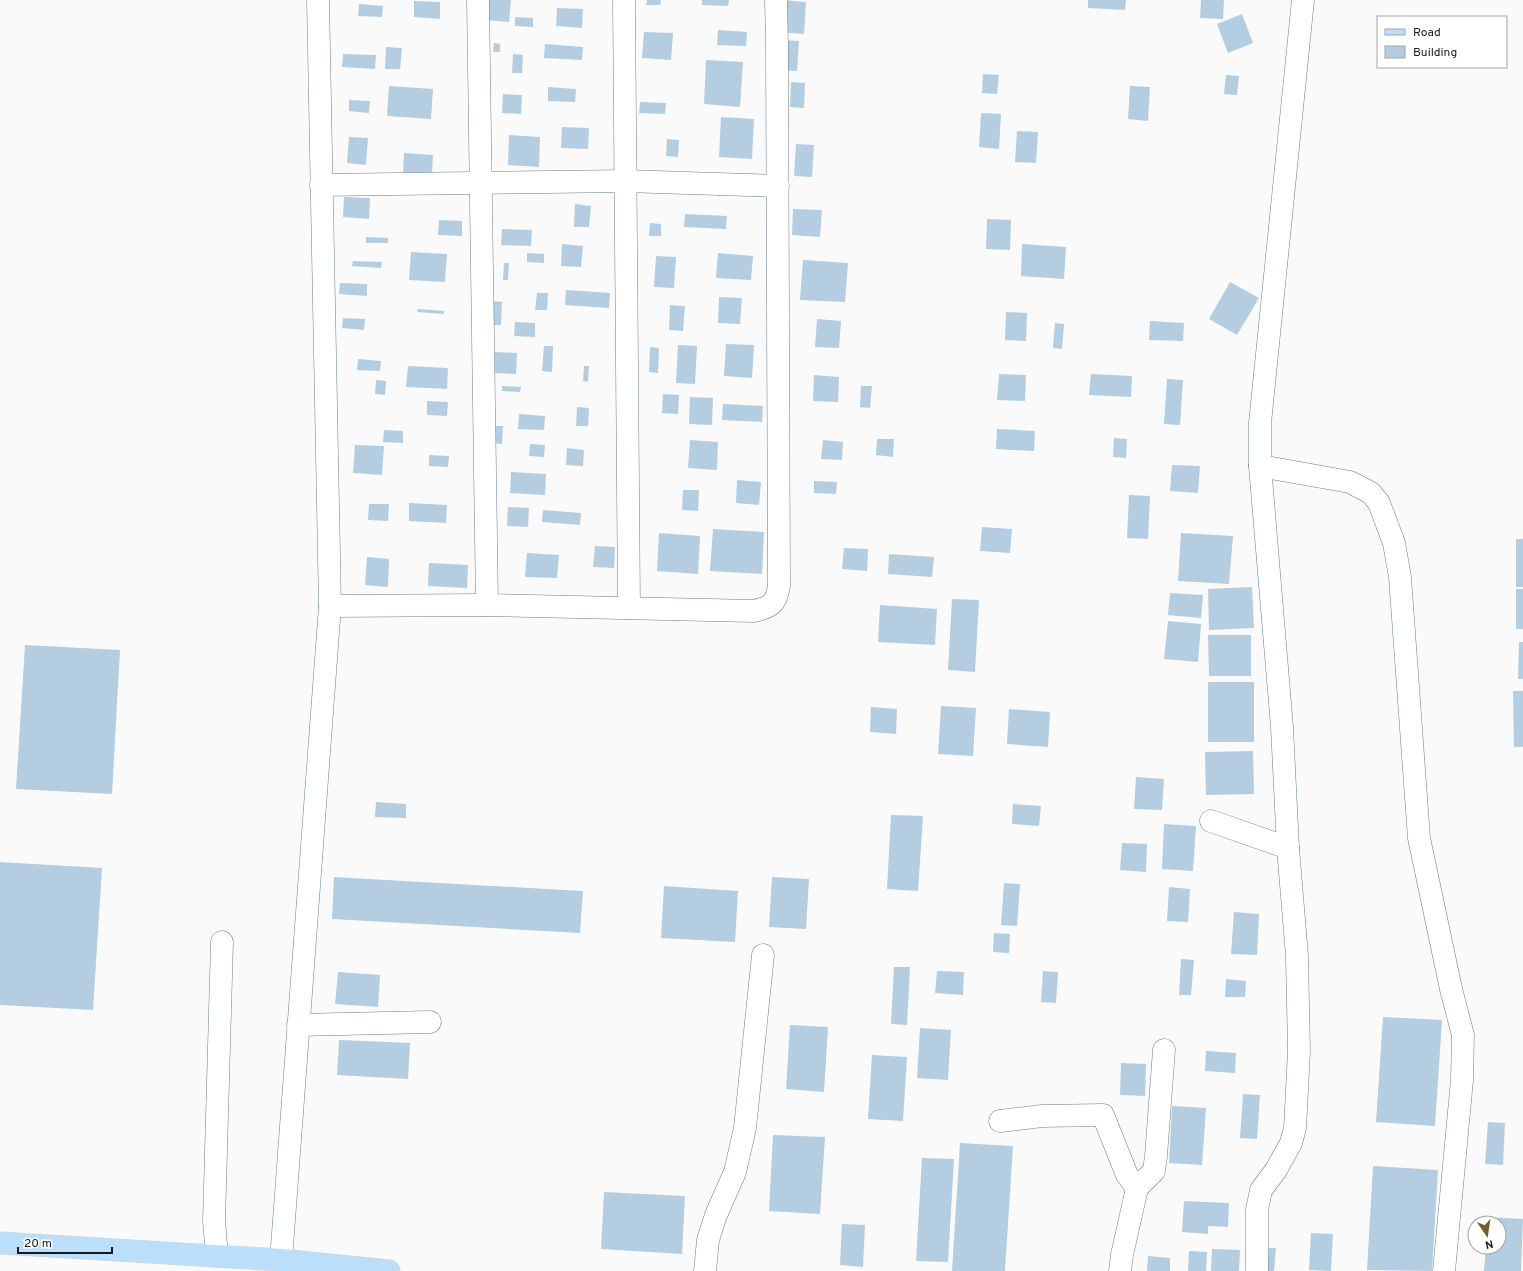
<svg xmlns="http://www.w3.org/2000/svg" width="1523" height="1271" font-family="Overpass,sans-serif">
	<rect width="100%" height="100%" fill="#fafafa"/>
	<g fill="#b4cde1">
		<polygon points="487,0 511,0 509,22 485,20"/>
		<polygon points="647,0 661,0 660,5 646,5"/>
		<polygon points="702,0 729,0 728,6 702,5"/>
		<polygon points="782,0 806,2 804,34 779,32"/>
		<polygon points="1088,0 1126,0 1125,10 1088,8"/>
		<polygon points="1201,0 1224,0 1223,19 1200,18"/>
		<polygon points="414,1 440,2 440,19 414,17"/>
		<polygon points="359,4 383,6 382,17 358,16"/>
		<polygon points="557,8 583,9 582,28 556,26"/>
		<polygon points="1242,14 1253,43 1228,53 1217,24"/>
		<polygon points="515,17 533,18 533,27 515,26"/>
		<polygon points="718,30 747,32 746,46 717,45"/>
		<polygon points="644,32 673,33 671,60 642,58"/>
		<polygon points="781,40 799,41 797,71 780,70"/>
		<polygon points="494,43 500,44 500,52 493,52"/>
		<polygon points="545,44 583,47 582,60 544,58"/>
		<polygon points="386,47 402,48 400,69 385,69"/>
		<polygon points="343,54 376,55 375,69 342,67"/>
		<polygon points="513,54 523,55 522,73 512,73"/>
		<polygon points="706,60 743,62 740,107 704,104"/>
		<polygon points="983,74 999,75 997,94 982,93"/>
		<polygon points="1226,75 1239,76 1237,95 1224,94"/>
		<polygon points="791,82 805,83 804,108 790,107"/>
		<polygon points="389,86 433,89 431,119 387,116"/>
		<polygon points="1130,86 1150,87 1148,121 1128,119"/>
		<polygon points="548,87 576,89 575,102 548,101"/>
		<polygon points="503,94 522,95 521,114 502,113"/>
		<polygon points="349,100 370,101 369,113 349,111"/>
		<polygon points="640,102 666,103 665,114 639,113"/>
		<polygon points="981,113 1001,114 999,149 979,147"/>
		<polygon points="721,117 754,119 752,159 719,157"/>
		<polygon points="562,127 589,128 588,149 561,148"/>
		<polygon points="1017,131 1038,132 1036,163 1015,162"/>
		<polygon points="509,135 540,137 539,167 508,165"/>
		<polygon points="349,137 368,138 366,165 347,163"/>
		<polygon points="667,139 679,140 678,157 666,156"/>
		<polygon points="796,144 814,145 812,177 794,176"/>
		<polygon points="404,153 433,155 432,174 403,172"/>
		<polygon points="344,197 370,198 369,219 343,217"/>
		<polygon points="575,204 591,206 589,227 574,227"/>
		<polygon points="793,209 822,210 820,237 792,235"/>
		<polygon points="685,214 727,216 726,229 684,227"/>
		<polygon points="987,219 1011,220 1010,250 986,249"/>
		<polygon points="439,220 462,221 462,236 438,235"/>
		<polygon points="650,223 661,224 661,236 649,236"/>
		<polygon points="502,229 532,230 531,246 501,245"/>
		<polygon points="366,237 388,238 388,243 366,243"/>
		<polygon points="562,244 583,246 581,267 561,266"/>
		<polygon points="1022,244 1066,247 1064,279 1021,276"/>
		<polygon points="411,252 447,254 445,282 409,280"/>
		<polygon points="527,253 544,254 544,263 527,262"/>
		<polygon points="718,253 753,256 751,280 716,278"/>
		<polygon points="656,256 676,257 674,288 654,287"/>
		<polygon points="803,260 848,263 845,302 800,300"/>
		<polygon points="353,261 382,262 381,268 352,266"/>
		<polygon points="504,263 509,263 508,280 503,280"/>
		<polygon points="1230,282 1259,298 1237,335 1209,319"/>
		<polygon points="340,283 367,284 367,296 339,294"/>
		<polygon points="566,290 610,293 609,308 565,305"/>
		<polygon points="537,293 548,293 547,310 535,310"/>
		<polygon points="719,297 742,298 740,324 718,323"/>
		<polygon points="493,301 502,302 501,325 492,325"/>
		<polygon points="670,305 685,306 683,331 669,330"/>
		<polygon points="418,309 444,311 444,314 417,312"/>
		<polygon points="1006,312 1027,313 1026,341 1005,340"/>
		<polygon points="343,318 365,319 364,330 342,328"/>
		<polygon points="817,319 841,321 839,348 815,347"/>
		<polygon points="1150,321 1184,323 1183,341 1149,340"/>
		<polygon points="515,322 535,323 535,337 514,336"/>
		<polygon points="1055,323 1064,324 1062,349 1053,348"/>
		<polygon points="726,344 754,345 752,378 724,376"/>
		<polygon points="678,345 697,346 695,384 676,383"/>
		<polygon points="544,346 553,346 552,372 542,371"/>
		<polygon points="650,347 659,348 658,373 649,372"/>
		<polygon points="494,352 517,353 516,374 493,373"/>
		<polygon points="358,359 381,361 380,371 357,370"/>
		<polygon points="408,366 448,368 447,389 406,387"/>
		<polygon points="584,366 589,366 588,382 583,381"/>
		<polygon points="999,374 1026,375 1025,401 997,400"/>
		<polygon points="1091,374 1132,376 1131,397 1089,395"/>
		<polygon points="814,375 839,377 838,402 813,401"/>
		<polygon points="1167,379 1183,380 1180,425 1164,424"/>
		<polygon points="376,380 386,381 385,395 375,394"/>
		<polygon points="502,386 521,387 520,392 502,391"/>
		<polygon points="861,386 872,386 870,408 860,407"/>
		<polygon points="663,394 679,395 678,414 662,413"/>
		<polygon points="690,397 713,398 712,425 689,424"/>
		<polygon points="427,401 448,402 447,416 427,415"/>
		<polygon points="723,404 763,406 762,422 722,420"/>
		<polygon points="577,407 589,408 588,426 576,426"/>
		<polygon points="519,414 545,416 544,430 518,429"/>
		<polygon points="493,426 503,426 502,444 491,443"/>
		<polygon points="997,429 1035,431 1034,451 996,449"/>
		<polygon points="384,430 403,431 403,443 383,442"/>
		<polygon points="1114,438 1127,439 1126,458 1113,457"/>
		<polygon points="877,439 894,439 893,457 876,455"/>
		<polygon points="690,440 718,442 717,470 688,468"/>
		<polygon points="823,440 843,442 842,460 821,459"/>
		<polygon points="530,444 545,445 544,457 529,456"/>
		<polygon points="355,445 384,446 382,475 353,473"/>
		<polygon points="567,448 584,450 583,466 566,465"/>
		<polygon points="429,455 449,456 448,467 429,466"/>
		<polygon points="1172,465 1200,466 1198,493 1170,491"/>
		<polygon points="511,472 546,474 545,495 510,493"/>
		<polygon points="737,480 761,482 759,505 736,503"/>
		<polygon points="814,481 837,482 836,494 814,493"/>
		<polygon points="683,490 699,490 698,511 682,510"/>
		<polygon points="1129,495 1150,496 1148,539 1127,538"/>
		<polygon points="409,503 447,505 446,523 409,521"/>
		<polygon points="369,504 389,504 388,521 368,520"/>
		<polygon points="508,507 529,508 528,527 507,526"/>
		<polygon points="543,510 581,513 580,525 542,522"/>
		<polygon points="982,527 1012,529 1010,553 980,551"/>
		<polygon points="713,529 764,532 762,574 710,571"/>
		<polygon points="659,533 700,536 698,574 657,571"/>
		<polygon points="1181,533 1233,536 1229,584 1178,581"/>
		<rect x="1516" y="539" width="7" height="48"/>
		<polygon points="595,546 615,547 614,568 593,567"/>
		<polygon points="844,548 868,549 867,571 842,569"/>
		<polygon points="527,553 559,555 557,578 525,577"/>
		<polygon points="889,554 934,557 932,577 888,574"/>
		<polygon points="367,557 389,559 388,587 365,585"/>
		<polygon points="429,563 468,565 467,588 428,586"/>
		<polygon points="1252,587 1254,628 1209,630 1208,589"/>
		<rect x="1516" y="589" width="7" height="40"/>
		<polygon points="1170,593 1203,595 1201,618 1168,615"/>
		<polygon points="952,599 979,600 975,672 948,670"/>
		<polygon points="880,605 937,609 935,645 878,642"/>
		<polygon points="1168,621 1201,624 1198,662 1164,659"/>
		<polygon points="1208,635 1251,635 1251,676 1209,676"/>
		<polygon points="1519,642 1523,642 1523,679 1518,679"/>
		<polygon points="25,645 120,650 112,794 16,789"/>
		<rect x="1208" y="682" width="46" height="60"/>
		<polygon points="1513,691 1523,691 1523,747 1514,747"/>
		<polygon points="941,706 976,708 973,756 938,754"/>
		<polygon points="871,707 897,709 896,734 870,732"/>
		<polygon points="1009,709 1050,712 1048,747 1007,744"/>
		<polygon points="1253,751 1254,794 1206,795 1205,752"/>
		<polygon points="1136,777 1164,779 1162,810 1134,809"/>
		<polygon points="376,802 406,804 406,818 375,817"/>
		<polygon points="1013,804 1041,806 1039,826 1012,824"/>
		<polygon points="891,815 923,816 918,891 887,889"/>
		<polygon points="1164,824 1196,826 1193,871 1162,869"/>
		<polygon points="1122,843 1147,844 1146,872 1120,870"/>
		<polygon points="0,862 102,868 93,1010 0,1005"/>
		<polygon points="334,877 583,891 580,933 332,919"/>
		<polygon points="772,877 809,879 806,929 769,927"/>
		<polygon points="1004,883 1020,884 1017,926 1001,925"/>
		<polygon points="664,886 738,891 735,942 661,938"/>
		<polygon points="1169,887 1190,889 1188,922 1167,921"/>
		<polygon points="1234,912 1259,914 1257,955 1231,954"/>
		<polygon points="994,933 1010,934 1009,953 993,952"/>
		<polygon points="1181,959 1194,960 1191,995 1179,995"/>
		<polygon points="894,967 910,967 907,1025 891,1024"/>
		<polygon points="937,971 964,972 963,995 935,993"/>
		<polygon points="1043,971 1058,972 1056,1003 1041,1002"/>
		<polygon points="338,972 380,975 378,1007 335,1004"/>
		<polygon points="1226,979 1246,981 1245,997 1225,997"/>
		<polygon points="1383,1017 1442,1020 1435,1126 1376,1122"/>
		<polygon points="790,1025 828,1027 824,1092 786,1089"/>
		<polygon points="920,1028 951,1030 948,1080 917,1078"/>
		<polygon points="339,1040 410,1043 408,1079 337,1075"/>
		<polygon points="1206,1051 1236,1053 1235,1073 1205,1071"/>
		<polygon points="872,1055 907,1057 903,1121 868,1119"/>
		<polygon points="1121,1063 1146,1064 1145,1096 1120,1095"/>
		<polygon points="1243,1094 1260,1095 1257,1139 1240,1138"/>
		<polygon points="1172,1106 1206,1108 1202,1165 1169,1163"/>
		<polygon points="1488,1122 1505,1123 1503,1165 1485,1164"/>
		<polygon points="773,1135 825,1137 820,1214 769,1211"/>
		<polygon points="960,1143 1013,1146 1005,1271 952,1271"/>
		<polygon points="922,1158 954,1159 948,1262 916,1261"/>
		<polygon points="1373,1166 1438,1170 1432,1271 1367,1270"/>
		<polygon points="604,1192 685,1196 682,1254 601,1249"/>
		<polygon points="1184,1201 1229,1203 1228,1227 1208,1226 1208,1234 1182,1232"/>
		<polygon points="1488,1217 1523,1219 1521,1271 1484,1271 1486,1247 1499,1247 1499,1223 1487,1223"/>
		<polygon points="842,1224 865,1225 863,1267 840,1265"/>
		<polygon points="1311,1233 1333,1234 1331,1271 1309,1270"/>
		<polygon points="1269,1248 1276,1248 1274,1271 1267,1271"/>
		<polygon points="1212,1249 1240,1250 1239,1271 1211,1271"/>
		<polygon points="1189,1251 1207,1252 1206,1271 1188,1271"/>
		<polygon points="1148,1256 1170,1258 1170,1271 1147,1271"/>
	</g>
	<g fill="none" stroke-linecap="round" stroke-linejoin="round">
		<defs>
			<g id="minor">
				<polyline points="478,0 487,605"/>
				<polyline points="624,0 629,608"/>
				<polyline points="321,185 625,181 778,186"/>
				<polyline points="1260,466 1350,482 1371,493 1379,503 1394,543 1400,577 1419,838 1451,989 1463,1035 1462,1080 1444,1271"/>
				<path d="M330,606L487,605L754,611C771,607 776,604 779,586L777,44L776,0"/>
				<polyline points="1211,821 1288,848"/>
				<polyline points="298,1025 430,1022"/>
				<polyline points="1000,1121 1042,1116 1103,1115 1127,1175 1137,1188 1122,1255 1120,1271"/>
				<polyline points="1137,1188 1154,1171 1156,1156 1164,1050"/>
				<polyline points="217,1256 214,1221 222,942"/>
				<polyline points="281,1260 330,606 318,0"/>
				<polyline points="705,1271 708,1240 716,1215 735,1172 745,1128 763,955"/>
				<polyline points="1257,1271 1257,1210 1261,1190 1276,1170 1291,1143 1295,1128 1299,1051 1297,956 1288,848 1282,727 1260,466 1260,423 1303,0"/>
			</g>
			<polyline id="major" points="0,1243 281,1260 389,1271"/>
		</defs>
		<use href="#minor" stroke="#677e90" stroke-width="23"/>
		<use href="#major" stroke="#d4d6d7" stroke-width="23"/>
		<use href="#minor" stroke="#fff" stroke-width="22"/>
		<use href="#major" stroke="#bbdefa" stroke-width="22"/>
	</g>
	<rect x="1377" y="16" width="130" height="52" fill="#ffffff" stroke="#a0a3a6"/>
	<rect x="1385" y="29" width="20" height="6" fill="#bbdefa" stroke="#a0a3a6"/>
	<text x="1413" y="36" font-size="12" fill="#111a21">Road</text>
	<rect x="1385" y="46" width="20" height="12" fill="#b4cde1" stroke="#a0a3a6"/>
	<text x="1413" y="56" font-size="12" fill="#111a21">Building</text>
	<g transform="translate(1487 1235) rotate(167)"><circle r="19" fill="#ffffff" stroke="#a0a3a6"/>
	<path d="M0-3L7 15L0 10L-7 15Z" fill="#6e5f2c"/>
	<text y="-6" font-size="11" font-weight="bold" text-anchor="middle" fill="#111a21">N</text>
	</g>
	<path d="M18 1247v6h94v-6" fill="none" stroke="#111a21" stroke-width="2"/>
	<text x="24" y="1247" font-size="12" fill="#111a21" stroke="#ffffff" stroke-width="3" paint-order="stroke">20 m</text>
</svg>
